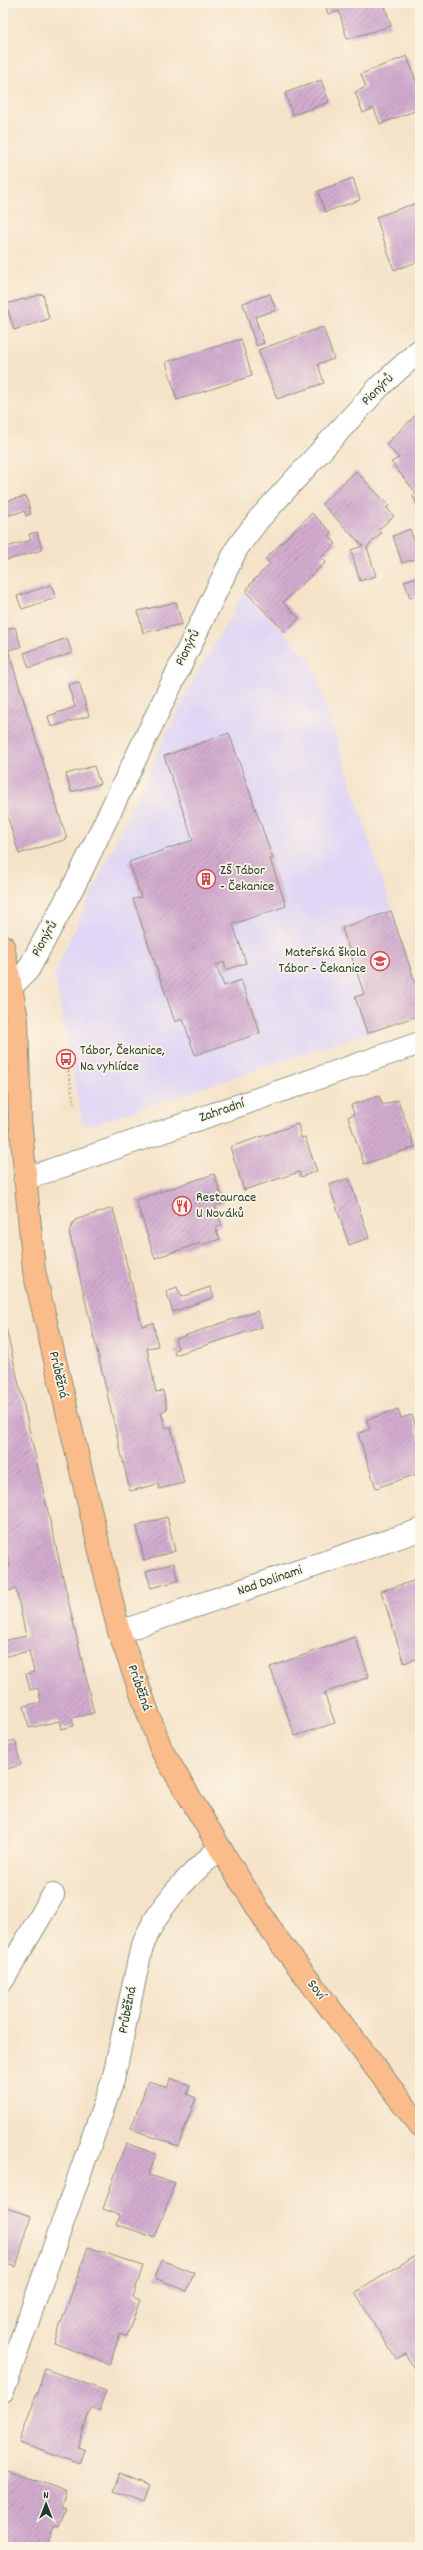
<svg xmlns="http://www.w3.org/2000/svg" width="423" height="2550" font-family="Dekko,sans-serif">
	<defs>
		<pattern id="building-hatch" width="6" height="6" patternUnits="userSpaceOnUse"><rect width="6" height="6" fill="#d3acd0"/><path d="M-1 1l2-2M0 6l6-6M5 7l2-2" fill="none" stroke="#ab8daa"/></pattern>
	</defs>
	<rect width="100%" height="100%" fill="#fcf5e5"/>
	<filter id="ink" filterUnits="userSpaceOnUse"><feTurbulence type="fractalNoise" baseFrequency=".025" numOctaves="2"/><feDisplacementMap in="SourceGraphic" scale="8" xChannelSelector="R" yChannelSelector="G"/><feConvolveMatrix kernelMatrix="1 2 1 2 8 2 1 2 1" color-interpolation-filters="sRGB"/></filter>
	<filter id="wash" filterUnits="userSpaceOnUse"><feTurbulence type="fractalNoise" baseFrequency=".012" numOctaves="4" result="noise"/><feDisplacementMap in="SourceGraphic" scale="16" xChannelSelector="R" yChannelSelector="G"/><feGaussianBlur stdDeviation="0.9" result="paint"/><feColorMatrix in="noise" values="0 0 0 0 0 0 0 0 0 0 0 0 0 0 0 0 0 1.4 0 .05"/><feComposite in="paint" operator="in"/></filter>
	<g filter="url(#wash)">
		<rect width="100%" height="100%" fill="#f5e3c9"/>
		<polygon fill="#dfd5f5" points="244,593 311,660 420,997 420,1015 92,1125 86,1125 82,1121 54,973 187,691"/>
		<g id="blocks">
			<g fill="url(#building-hatch)">
				<polygon points="325,3 384,3 391,26 347,39 339,11 328,14"/>
				<polygon points="407,56 420,91 420,109 380,124 374,108 363,113 355,92 366,87 361,74"/>
				<polygon points="321,80 329,102 293,115 285,93"/>
				<polygon points="353,178 360,200 325,212 318,191"/>
				<polygon points="419,202 420,261 394,270 376,217"/>
				<polygon points="43,294 49,319 14,330 6,304"/>
				<polygon points="270,294 276,310 255,317 264,343 256,346 243,303"/>
				<polygon points="323,327 334,359 318,364 324,383 277,399 258,350"/>
				<polygon points="241,339 252,376 177,400 166,362"/>
				<polygon points="420,411 420,514 413,496 416,493 391,462 399,458 386,444"/>
				<polygon points="356,471 389,506 387,508 394,516 378,530 381,533 367,547 376,576 360,581 351,550 363,546 322,504"/>
				<polygon points="26,496 31,514 26,516 24,511 3,517 3,502"/>
				<polygon points="312,513 331,532 329,536 336,544 321,557 326,562 283,602 299,618 285,632 246,592 251,583 270,564 265,559"/>
				<polygon points="410,529 420,558 402,563 393,536"/>
				<polygon points="37,532 42,550 3,561 3,548 31,540 29,534"/>
				<polygon points="420,576 420,595 410,598 404,581"/>
				<polygon points="51,585 56,598 22,609 17,596"/>
				<polygon points="176,602 182,624 143,633 138,611"/>
				<polygon points="15,627 21,647 8,650 67,839 19,854 3,802 3,630"/>
				<polygon points="67,638 72,653 29,668 24,653"/>
				<polygon points="79,682 89,716 51,727 48,716 75,707 68,685"/>
				<polygon points="229,733 273,859 270,859 286,906 233,924 246,963 226,970 224,962 216,965 224,986 241,980 260,1033 195,1055 183,1019 175,1022 133,899 141,897 129,862 193,840 164,756"/>
				<polygon points="94,766 100,784 71,792 66,774"/>
				<polygon points="391,911 420,997 420,1015 367,1033 355,997 364,994 342,928"/>
				<polygon points="379,1096 383,1105 398,1100 415,1147 364,1164 348,1117 354,1114 351,1105"/>
				<polygon points="298,1124 301,1138 305,1137 317,1171 301,1177 299,1172 244,1190 230,1147"/>
				<polygon points="214,1174 224,1203 215,1206 222,1225 215,1228 220,1239 202,1245 201,1243 155,1258 136,1200"/>
				<polygon points="349,1178 369,1238 349,1245 329,1185"/>
				<polygon points="113,1208 142,1326 153,1323 158,1346 147,1348 156,1392 163,1391 167,1409 161,1412 166,1428 171,1427 184,1483 159,1489 158,1484 130,1491 69,1231 75,1220"/>
				<polygon points="177,1287 181,1297 210,1287 214,1297 173,1312 166,1291"/>
				<polygon points="257,1311 262,1327 175,1355 174,1350 178,1349 175,1339"/>
				<polygon points="4,1319 94,1713 72,1718 74,1726 61,1729 59,1721 29,1728 24,1706 41,1702 38,1688 30,1690 26,1674 34,1672 29,1651 3,1657 3,1641 26,1636 16,1589 7,1591 3,1581 3,1569 10,1567 5,1546 3,1546"/>
				<polygon points="398,1409 401,1418 412,1415 420,1440 420,1473 376,1488 358,1434 370,1429 366,1420"/>
				<polygon points="167,1517 175,1551 144,1561 137,1526"/>
				<polygon points="174,1563 178,1581 151,1588 146,1571"/>
				<polygon points="420,1579 420,1658 404,1663 381,1591"/>
				<polygon points="355,1637 369,1677 324,1693 335,1723 295,1736 270,1667"/>
				<polygon points="15,1740 21,1765 3,1770 3,1743"/>
				<polygon points="170,2078 190,2085 187,2094 196,2098 178,2146 131,2129 148,2081 168,2087"/>
				<polygon points="126,2143 156,2154 149,2175 175,2183 155,2238 116,2224 119,2215 103,2209"/>
				<polygon points="3,2207 31,2216 16,2267 3,2263"/>
				<polygon points="88,2247 143,2266 133,2297 140,2300 127,2336 120,2334 109,2364 54,2343"/>
				<polygon points="418,2254 420,2257 420,2379 406,2354 396,2359 355,2293"/>
				<polygon points="162,2260 194,2273 187,2291 155,2278"/>
				<polygon points="45,2369 106,2391 99,2411 91,2408 85,2425 78,2447 85,2450 80,2464 19,2443"/>
				<polygon points="9,2471 66,2491 61,2505 66,2507 59,2526 54,2525 46,2547 3,2547 3,2488"/>
				<polygon points="120,2474 150,2486 144,2502 114,2491"/>
			</g>
		</g>
	</g>
	<g filter="url(#ink)">
		<use href="#blocks" fill-opacity="0" stroke="#8a907e" stroke-width="1"/>
		<g fill="none" stroke-linecap="round" stroke-linejoin="round">
			<defs>
				<g id="minor">
					<polyline points="12,986 28,970 79,876 237,548 259,519 379,387 420,350"/>
					<polyline points="25,1179 420,1043"/>
					<polyline points="119,1632 420,1530"/>
					<polyline points="3,1980 53,1895"/>
					<path d="M3,2391L113,2080L141,1950C156,1907 186,1878 220,1848"/>
				</g>
				<polyline id="major" points="3,946 17,1019 20,1118 34,1271 119,1632 161,1749 220,1848 275,1936 420,2126"/>
			</defs>
			<use href="#minor" stroke="#8a907e" stroke-width="24"/>
			<use href="#major" stroke="#8a907e" stroke-width="24"/>
			<polyline stroke="#8a907e" stroke-width="2.5" stroke-dasharray="1 3" stroke-linecap="butt" points="66,1059 74,1104"/>
			<use href="#minor" stroke="#fff" stroke-width="22"/>
			<use href="#major" stroke="#fabc8b" stroke-width="22"/>
		</g>
	</g>
	<defs>
		<symbol id="building-ring" viewBox="-11 -11 22 22"><circle r="9.5" fill="#fcf5e5" stroke="#d1495b" stroke-width="1.5"/><path d="M-4-6H4V6H1V3H-1V6H-4ZM-2.5-4.3h1.7v1.8h-1.7ZM.8-4.3h1.7v1.8H.8ZM-2.5-1h1.7V.8h-1.7ZM.8-1h1.7V.8H.8Z" fill="#d1495b"/></symbol>
		<symbol id="school-ring" viewBox="-11 -11 22 22"><circle r="9.5" fill="#fcf5e5" stroke="#d1495b" stroke-width="1.5"/><path d="M0-5L7-2L0 1L-7-2ZM-4 1L0 2.5L4 1V4Q0 6-4 4Z" fill="#d1495b"/></symbol>
		<symbol id="bus-ring" viewBox="-11 -11 22 22"><circle r="9.5" fill="#fcf5e5" stroke="#d1495b" stroke-width="1.5"/><path d="M-5-6H5V4H4V6H2V4H-2V6H-4V4H-5ZM-3.5-4V0h7V-4ZM-3.5 1.2v1.5H-2V1.2ZM2 1.2v1.5H3.5V1.2Z" fill="#d1495b"/></symbol>
		<symbol id="restaurant-ring" viewBox="-11 -11 22 22"><circle r="9.5" fill="#fcf5e5" stroke="#d1495b" stroke-width="1.5"/><path d="M-5-6h1v4h1v-4h1v4h1v-4h1v5L-1.5 .5V6h-2V.5L-5-1ZM5-6V6H3V1.5H1.5Q1.5-4 5-6Z" fill="#d1495b"/></symbol>
	</defs>
	<g fill-rule="evenodd">
		<use href="#building-ring" x="195" y="868" width="22" height="22"/>
		<use href="#school-ring" x="369" y="950" width="22" height="22"/>
		<use href="#bus-ring" x="55" y="1048" width="22" height="22"/>
		<use href="#restaurant-ring" x="171" y="1195" width="22" height="22"/>
	</g>
	<g text-anchor="middle" dominant-baseline="central" stroke-width="3.5" stroke-linejoin="round" paint-order="stroke">
		<g font-size="14" fill="#1f3d34" stroke="#fcf5e5">
			<text transform="translate(378 390) rotate(-45)">Pionýrů</text>
			<text transform="translate(188 648) rotate(-64)">Pionýrů</text>
			<text transform="translate(45 939) rotate(-61)">Pionýrů</text>
			<text transform="translate(222 1111) rotate(-19)">Zahradní</text>
			<text transform="translate(58 1375) rotate(77)">Průběžná</text>
			<text transform="translate(270 1581) rotate(-19)">Nad Dolinami</text>
			<text transform="translate(139 1688) rotate(71)">Průběžná</text>
			<text transform="translate(316 1990) rotate(53)">Soví</text>
			<text transform="translate(128 2010) rotate(-79)">Průběžná</text>
		</g>
		<g font-size="14" fill="#1f3d34" stroke="#fcf5e5" text-anchor="start">
			<text x="220" y="871">ZŠ Tábor<tspan x="220" dy="16">- Čekanice</tspan></text>
			<text x="366" y="953" text-anchor="end">Mateřská škola<tspan x="366" dy="16">Tábor - Čekanice</tspan></text>
			<text x="80" y="1051">Tábor, Čekanice,<tspan x="80" dy="16">Na vyhlídce</tspan></text>
			<text x="196" y="1198">Restaurace<tspan x="196" dy="16">U Nováků</tspan></text>
		</g>
	</g>
	<rect width="423" height="2550" fill="none" stroke="#fcf5e5" stroke-width="16"/>
	<g transform="translate(46 2504)" stroke="#fcf5e5" stroke-width="3" paint-order="stroke">
	<path d="M0-3L7 15L0 10L-7 15Z" fill="#1f3d34"/>
	<text y="-6" font-size="11" font-weight="bold" text-anchor="middle" fill="#1f3d34">N</text>
	</g>
</svg>
